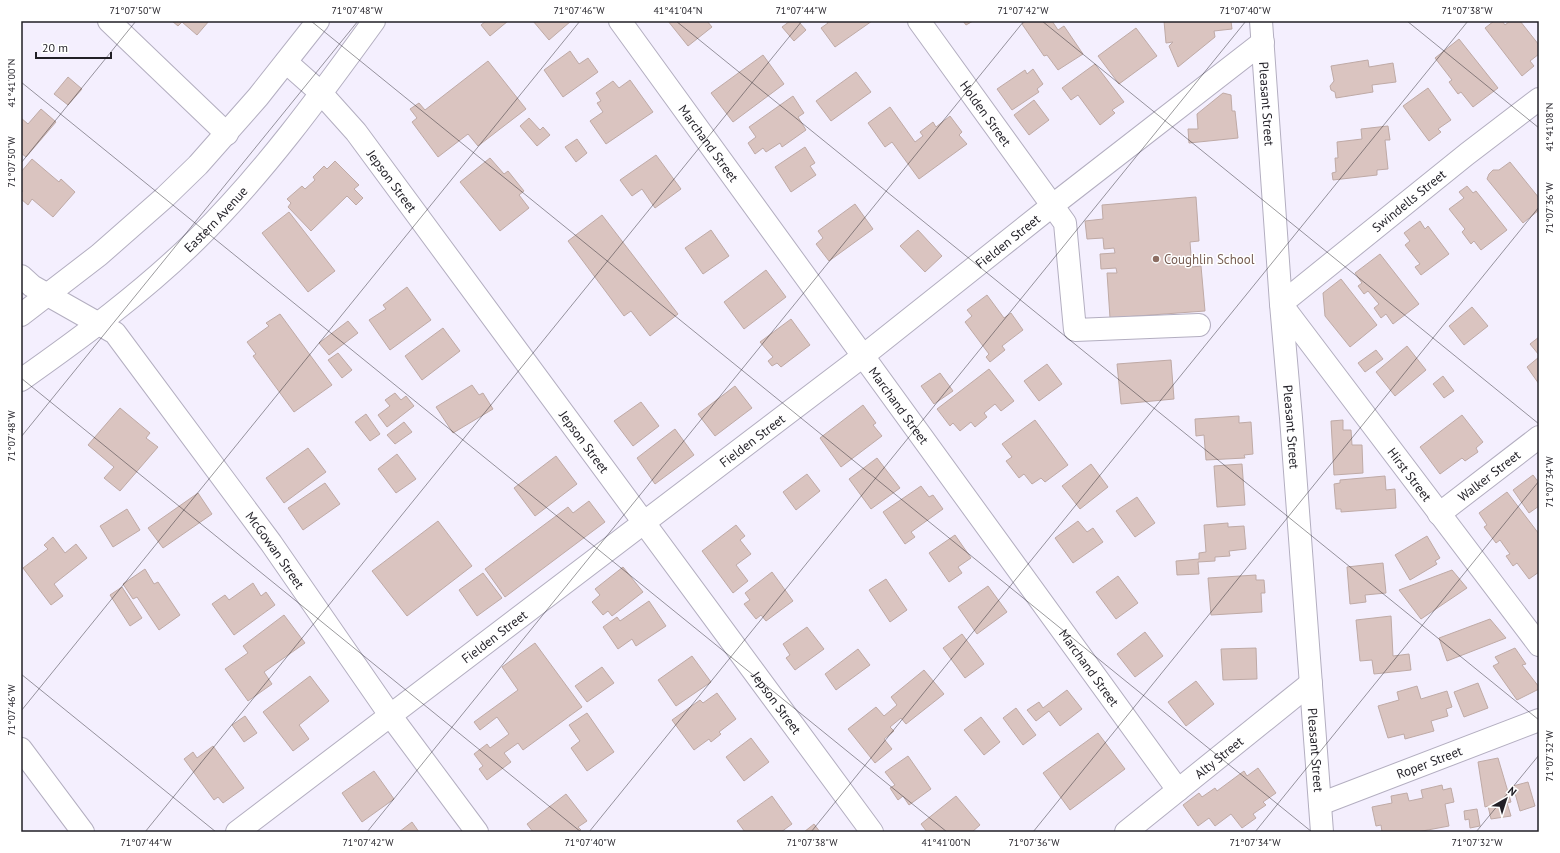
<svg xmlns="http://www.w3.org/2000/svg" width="1560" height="853" font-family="'PT Sans',sans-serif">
	<rect width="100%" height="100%" fill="#f4effe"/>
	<g fill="#dac4c0" stroke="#bfaaa6">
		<polygon points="172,21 209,21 197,35 182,22 178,26"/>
		<polygon points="486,21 508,21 490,36 481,25"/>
		<polygon points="533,21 571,21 549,40"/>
		<polygon points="668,21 707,21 712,27 688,46"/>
		<polygon points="790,21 798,21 806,30 794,41 782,27"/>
		<polygon points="827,21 872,21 835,47 821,28 828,23"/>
		<polygon points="963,21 973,21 966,25"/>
		<polygon points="1026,21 1052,21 1058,30 1064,26 1083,54 1058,70 1047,55 1044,56 1022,24"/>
		<polygon points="1164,21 1231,21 1232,29 1214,31 1215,37 1178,67 1169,46 1173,42 1166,43"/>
		<polygon points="1494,21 1502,21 1505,25 1510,21 1520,21 1539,45 1539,54 1530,61 1534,66 1522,76 1485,28"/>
		<polygon points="1136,28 1157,56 1119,84 1098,56"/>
		<polygon points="1459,39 1498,88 1473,107 1461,92 1458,94 1449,82 1452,80 1435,58"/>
		<polygon points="570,51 579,64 588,58 598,72 563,97 544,70"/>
		<polygon points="763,55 784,84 733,122 711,93"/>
		<polygon points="1368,60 1369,67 1393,63 1396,82 1372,85 1373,92 1336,98 1335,92 1331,90 1330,86 1334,81 1331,66"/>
		<polygon points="488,61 526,109 478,146 468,134 438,157 412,122 417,118 410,109 419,103 425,110"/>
		<polygon points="1095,64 1124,102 1112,110 1115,113 1100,125 1078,95 1071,100 1062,88"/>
		<polygon points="1033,69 1043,84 1037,89 1039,92 1012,110 997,89 1025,70 1027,74"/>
		<polygon points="856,72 871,92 831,121 816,101"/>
		<polygon points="68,77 82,89 68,105 54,94"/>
		<polygon points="630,80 653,112 606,144 590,121 603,112 597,103 601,101 596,93 613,81 619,88"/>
		<polygon points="1428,88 1451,120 1438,129 1441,132 1429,141 1403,106"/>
		<polygon points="1223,93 1231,95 1232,111 1235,111 1238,138 1189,143 1188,129 1198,129 1197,114"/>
		<polygon points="793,96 804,113 798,117 806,130 782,147 780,143 766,152 763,148 755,154 748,143 756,137 749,127"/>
		<polygon points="1034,100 1049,120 1029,135 1014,115"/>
		<polygon points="890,107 915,142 923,136 920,132 933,122 936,127 950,116 962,132 959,135 967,144 919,179 892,142 885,147 868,123"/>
		<polygon points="41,109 56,122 26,157 21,153 21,118 28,124"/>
		<polygon points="529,118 540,130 543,127 550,135 537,146 520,126"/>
		<polygon points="1388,126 1390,140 1385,140 1388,169 1377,170 1377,175 1333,180 1332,173 1336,172 1335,158 1338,158 1337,142 1362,139 1361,129"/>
		<polygon points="577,139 587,153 576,162 565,147"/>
		<polygon points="805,147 815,163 810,166 816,175 791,192 775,167"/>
		<polygon points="656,155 681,189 655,208 642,189 632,196 620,180"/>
		<polygon points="490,158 504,174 508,171 524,191 519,195 529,208 500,231 460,182"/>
		<polygon points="32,159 59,182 61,179 75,192 53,217 32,199 28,205 21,199 21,193 23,191 21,189 21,172"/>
		<polygon points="335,161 359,185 354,189 363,198 356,205 347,196 311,231 288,207 291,203 287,199 302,186 305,189 315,180 313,177 324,166 327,169"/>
		<polygon points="1510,162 1539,198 1539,210 1523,223 1487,179 1489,174 1493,170 1499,170"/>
		<polygon points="1467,186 1473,193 1476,191 1507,230 1481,250 1474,241 1471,244 1462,232 1465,229 1449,209 1464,198 1459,192"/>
		<polygon points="1196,197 1199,241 1190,242 1192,267 1201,266 1205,311 1110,318 1107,273 1117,273 1116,268 1101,269 1100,254 1115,253 1114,248 1104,249 1103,238 1087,239 1085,221 1103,219 1102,205"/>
		<polygon points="855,204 873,229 829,261 816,244 823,238 818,231"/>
		<polygon points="289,212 335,271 308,292 262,233"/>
		<polygon points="602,215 678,314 650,336 631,311 624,316 568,241"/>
		<polygon points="1420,221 1425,229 1428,226 1449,254 1421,275 1415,267 1420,264 1405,245 1410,241 1404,233"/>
		<polygon points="711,230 729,256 703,274 685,248"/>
		<polygon points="918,230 942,256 925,272 900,246"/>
		<polygon points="1380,254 1419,304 1393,324 1386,314 1381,318 1374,308 1379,304 1368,291 1364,294 1358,286 1362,283 1355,273"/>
		<polygon points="766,270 786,297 744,329 724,302"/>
		<polygon points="1341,279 1377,325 1350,347 1325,316 1323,293"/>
		<polygon points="407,287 431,320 390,350 369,320 386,309 383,305"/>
		<polygon points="987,295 1004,318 1011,313 1023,330 1002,346 1005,350 990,362 986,357 989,354 965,322 972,316 967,310"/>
		<polygon points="1472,307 1488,326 1464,345 1449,326"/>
		<polygon points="280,314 332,385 294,412 253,356 256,354 247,342 269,326 266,323"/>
		<polygon points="791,319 810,345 781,367 777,363 772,366 768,361 773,357 760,342"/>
		<polygon points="348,321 358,333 329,355 319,343"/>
		<polygon points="443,328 460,351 422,380 405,356"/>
		<polygon points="1539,337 1539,355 1530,344"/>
		<polygon points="1407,346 1426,370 1395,396 1376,372"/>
		<polygon points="1376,350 1383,359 1365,372 1358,363"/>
		<polygon points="338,353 352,370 342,378 328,360"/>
		<polygon points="1539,357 1539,384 1527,367"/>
		<polygon points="1171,360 1174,399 1121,404 1117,364"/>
		<polygon points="1047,364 1062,384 1039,401 1024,381"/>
		<polygon points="989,369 1014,401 1001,411 995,404 984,413 987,417 975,427 971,422 960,431 953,423 950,426 937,409"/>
		<polygon points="940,373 953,391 934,404 921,386"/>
		<polygon points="1443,376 1454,391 1444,398 1433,384"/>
		<polygon points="472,385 479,395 483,393 493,409 453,433 436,407"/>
		<polygon points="735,386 752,408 715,436 698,414"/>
		<polygon points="395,393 401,400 406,396 414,406 387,427 378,415 390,406 385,400"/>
		<polygon points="641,402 659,426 633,446 614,421"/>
		<polygon points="863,405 876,423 873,425 882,436 841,467 820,438"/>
		<polygon points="120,408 150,433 146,438 158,447 120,491 104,478 114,467 88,445"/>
		<polygon points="366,414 380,434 370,441 355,422"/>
		<polygon points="1462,415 1483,442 1476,448 1478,452 1465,461 1462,458 1440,474 1420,447"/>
		<polygon points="1239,416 1239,423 1251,422 1253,454 1244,455 1245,458 1206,460 1204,435 1196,436 1195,419"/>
		<polygon points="1035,420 1068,465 1045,482 1041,478 1032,484 1024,474 1019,478 1006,461 1012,457 1002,444"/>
		<polygon points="1343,420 1343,430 1351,430 1352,445 1362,445 1363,473 1334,475 1331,421"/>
		<polygon points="404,422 412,432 395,444 387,435"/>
		<polygon points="675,429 694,455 655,484 637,458"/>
		<polygon points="308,448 326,472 284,503 266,478"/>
		<polygon points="397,454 416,479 396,493 378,469"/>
		<polygon points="556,456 577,484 535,516 514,488"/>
		<polygon points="877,458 900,488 871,509 849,479"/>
		<polygon points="1091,464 1108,487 1080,509 1062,486"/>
		<polygon points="1242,464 1245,505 1217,507 1214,466"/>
		<polygon points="807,474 820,491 796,510 783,492"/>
		<polygon points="1533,475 1539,483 1539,506 1529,513 1513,490"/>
		<polygon points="1385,476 1386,490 1395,489 1396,508 1341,512 1341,509 1336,509 1334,484 1340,483 1340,480"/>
		<polygon points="325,483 340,504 303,530 288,508"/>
		<polygon points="921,486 929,497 933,495 943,509 911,532 915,537 905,544 883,512"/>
		<polygon points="1507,492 1539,534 1539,572 1529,579 1517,563 1513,566 1506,556 1510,554 1500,540 1496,543 1484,527 1487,525 1479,513"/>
		<polygon points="198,493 212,514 163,548 148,528"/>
		<polygon points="1137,497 1155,523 1135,537 1116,511"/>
		<polygon points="589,501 605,522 505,597 485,569 568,507 573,513"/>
		<polygon points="127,509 140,530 113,547 100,526"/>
		<polygon points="438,521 472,566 407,616 372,571"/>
		<polygon points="1078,521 1087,532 1093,528 1103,542 1073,563 1055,538"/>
		<polygon points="1228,523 1228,527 1244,526 1246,549 1229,551 1230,556 1215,557 1215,561 1198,562 1199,574 1177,575 1176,561 1199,559 1199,553 1206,552 1204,525"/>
		<polygon points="736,525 745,536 740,540 751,554 736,565 748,581 733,593 702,551"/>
		<polygon points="955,535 971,558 958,567 962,573 949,582 929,553"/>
		<polygon points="1427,536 1440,558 1435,561 1437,564 1410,580 1395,555"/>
		<polygon points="53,537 65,553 76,544 87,558 54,584 63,596 51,605 23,568 48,549 44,545"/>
		<polygon points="1383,563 1386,593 1365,595 1366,602 1350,604 1347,567"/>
		<polygon points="623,567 643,592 612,616 608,611 603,615 592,602 600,595 595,589"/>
		<polygon points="145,569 154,584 158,582 180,615 159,630 137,597 133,599 123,584"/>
		<polygon points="1452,570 1467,588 1421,619 1399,590"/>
		<polygon points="772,572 793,601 766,621 761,615 756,619 744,604 750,600 745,593"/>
		<polygon points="483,573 502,598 477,616 459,590"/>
		<polygon points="1256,575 1256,580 1264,580 1265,593 1261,593 1262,612 1211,615 1208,578"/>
		<polygon points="1118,576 1138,603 1116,619 1096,592"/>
		<polygon points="886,579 907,610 890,622 869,590"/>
		<polygon points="253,583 261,596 266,592 275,605 234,635 212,604 225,595 229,600"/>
		<polygon points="988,586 1007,612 977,634 958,607"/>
		<polygon points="122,587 142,618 130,626 110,595"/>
		<polygon points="649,601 666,626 636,646 632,639 618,649 603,627 617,617 620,621"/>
		<polygon points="284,615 305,643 264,672 272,684 248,701 225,669 248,653 243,646"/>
		<polygon points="1391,616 1393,656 1409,654 1411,670 1374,674 1372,660 1360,661 1356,620"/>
		<polygon points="1490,619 1506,638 1447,661 1439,638"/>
		<polygon points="807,627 824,649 795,670 786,658 790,655 783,644"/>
		<polygon points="1145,632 1163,656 1135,677 1117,654"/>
		<polygon points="962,634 984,664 965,678 943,648"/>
		<polygon points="535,643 582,707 523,750 518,743 504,753 511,762 487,780 479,769 483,766 474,754 487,744 490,748 509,734 497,717 480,730 474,722 518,690 502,667"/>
		<polygon points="1256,648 1257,679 1223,680 1221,649"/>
		<polygon points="1515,648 1526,664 1522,665 1539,687 1539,689 1517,700 1493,666 1499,663 1495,657"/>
		<polygon points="858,649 870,665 836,690 825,674"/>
		<polygon points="692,656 711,682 676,706 658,680"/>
		<polygon points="602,667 614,683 587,702 575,686"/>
		<polygon points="924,670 944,694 906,724 901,718 890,727 894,731 884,739 892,749 875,763 848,729 876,707 884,716 897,705 891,697"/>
		<polygon points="310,676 329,701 299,725 309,739 293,751 263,712"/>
		<polygon points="1196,681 1214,704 1186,726 1168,702"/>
		<polygon points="1478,683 1488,708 1464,717 1454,692"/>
		<polygon points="1417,686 1421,699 1447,691 1452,707 1446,709 1448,716 1431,721 1434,731 1405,739 1404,734 1388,738 1378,706 1399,700 1397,692"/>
		<polygon points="1067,690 1082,709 1060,726 1049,711 1036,721 1027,710 1039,702 1043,708"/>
		<polygon points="717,693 736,719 719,732 721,734 711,742 709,739 694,750 672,720 700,700 703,703"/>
		<polygon points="1016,708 1036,735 1023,745 1003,718"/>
		<polygon points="587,713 614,752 587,771 571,748 580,741 569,725"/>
		<polygon points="245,716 257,733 244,742 232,725"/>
		<polygon points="981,717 1000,742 984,755 964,730"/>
		<polygon points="1098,733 1125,769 1070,810 1043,773"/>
		<polygon points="751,738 769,762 744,781 726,757"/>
		<polygon points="213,746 244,788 223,803 218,797 214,800 184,759 193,752 197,758"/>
		<polygon points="908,756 931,789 909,805 903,796 898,800 890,788 895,785 885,772"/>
		<polygon points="1498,758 1511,802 1507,803 1511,816 1491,819 1488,806 1485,807 1478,762"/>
		<polygon points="1258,768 1276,793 1263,802 1266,805 1253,814 1256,818 1242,828 1231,814 1215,826 1209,818 1198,826 1183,805 1199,793 1202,797 1215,788 1217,791 1244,771 1247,776"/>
		<polygon points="374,771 394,799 362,822 342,793"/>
		<polygon points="1528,782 1535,806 1520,811 1513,786"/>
		<polygon points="1442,785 1443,790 1451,788 1454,802 1445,804 1449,826 1417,832 1382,832 1381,825 1376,826 1372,807 1392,803 1391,796 1407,793 1409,801 1423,798 1421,790"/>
		<polygon points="566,794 587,821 578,827 581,830 578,832 533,832 527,824"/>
		<polygon points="772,796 792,824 781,832 745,832 737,821"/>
		<polygon points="956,796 980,825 972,832 927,832 921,824"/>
		<polygon points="1477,809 1480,826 1470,828 1469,819 1465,820 1464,811"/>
		<polygon points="412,822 419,832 399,832"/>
		<polygon points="814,824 820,832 804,832"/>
	</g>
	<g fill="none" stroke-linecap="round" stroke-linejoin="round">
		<defs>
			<g id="minor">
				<polyline points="109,21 227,134"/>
				<path id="s1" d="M620,21L1178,790"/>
				<path id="s2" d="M919,21L1065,223L1075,330L1199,325"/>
				<path id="s3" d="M1261,21L1281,304L1291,418L1322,832"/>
				<path id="s4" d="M286,62L321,93L356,132L872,832"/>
				<path id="s5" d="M1539,99L1467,154L1281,304L1539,645"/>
				<path id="s6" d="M21,276L32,286L115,333L271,543L390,715L477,832"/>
				<path id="s7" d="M1439,514L1539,437"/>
				<path id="s8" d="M1320,804L1539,720"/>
				<path id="s9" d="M237,832L863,356L1053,205L1263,42"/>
				<path id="s10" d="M1126,832L1311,683"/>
			</g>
			<g id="major">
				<polyline points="21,315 99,255 165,197 198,165 258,97 318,21"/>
				<path id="s11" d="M21,380C82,337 143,292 196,240C263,174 319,97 374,21"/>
			</g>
			<polyline id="highway" points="21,749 83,832"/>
		</defs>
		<use href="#minor" stroke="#b3aec0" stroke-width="24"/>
		<use href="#major" stroke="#b3aec0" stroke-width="24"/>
		<use href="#highway" stroke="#b3aec0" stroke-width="24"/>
		<use href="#minor" stroke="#fff" stroke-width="22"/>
		<use href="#major" stroke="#fff" stroke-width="22"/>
		<use href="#highway" stroke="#fff" stroke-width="22"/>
	</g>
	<path fill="none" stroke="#211f26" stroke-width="1" stroke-opacity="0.45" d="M311,21L1312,832M676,21L1539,720M1042,21L1539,424M1407,21L1539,128M21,82L947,832M21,163L136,21M21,378L581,832M21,437L358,21M21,674L216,832M21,711L580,21M145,832L802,21M367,832L1024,21M589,832L1246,21M811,832L1468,21M1033,832L1539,207M1255,832L1539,481M1476,832L1539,755"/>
	<circle fill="#8d6e63" stroke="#fff" stroke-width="1.5" cx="1156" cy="259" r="4"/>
	<g text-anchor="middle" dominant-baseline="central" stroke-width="3" stroke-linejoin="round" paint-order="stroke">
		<g font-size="13" fill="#211f26" stroke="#fff">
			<text stroke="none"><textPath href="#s3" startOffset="83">Pleasant Street</textPath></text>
			<text stroke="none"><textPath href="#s2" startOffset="114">Holden Street</textPath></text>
			<text stroke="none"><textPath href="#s1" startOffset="151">Marchand Street</textPath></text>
			<text stroke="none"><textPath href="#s4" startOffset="160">Jepson Street</textPath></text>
			<text transform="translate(1409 201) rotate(-39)">Swindells Street</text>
			<text stroke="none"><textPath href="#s11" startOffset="253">Eastern Avenue</textPath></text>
			<text stroke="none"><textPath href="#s9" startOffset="971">Fielden Street</textPath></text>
			<text stroke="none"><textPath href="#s1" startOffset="475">Marchand Street</textPath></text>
			<text stroke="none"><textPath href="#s3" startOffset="407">Pleasant Street</textPath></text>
			<text stroke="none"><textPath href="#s9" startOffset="647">Fielden Street</textPath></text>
			<text stroke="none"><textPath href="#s4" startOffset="484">Jepson Street</textPath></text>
			<text stroke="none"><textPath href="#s5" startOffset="543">Hirst Street</textPath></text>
			<text stroke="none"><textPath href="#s7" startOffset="63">Walker Street</textPath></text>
			<text stroke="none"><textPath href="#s6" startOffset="380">McGowan Street</textPath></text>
			<text stroke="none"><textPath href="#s9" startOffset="323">Fielden Street</textPath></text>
			<text stroke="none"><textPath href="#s1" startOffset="799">Marchand Street</textPath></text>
			<text stroke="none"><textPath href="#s4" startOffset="808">Jepson Street</textPath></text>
			<text stroke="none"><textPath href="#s3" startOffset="731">Pleasant Street</textPath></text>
			<text stroke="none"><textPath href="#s10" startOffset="119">Alty Street</textPath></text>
			<text stroke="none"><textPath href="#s8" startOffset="117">Roper Street</textPath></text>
		</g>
		<g font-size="13" fill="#785e54" stroke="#fff" text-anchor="start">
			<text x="1164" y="259">Coughlin School</text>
		</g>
	</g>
	<rect width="1560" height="853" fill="none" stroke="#ffffff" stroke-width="44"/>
	<g transform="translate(1506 799) rotate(39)" stroke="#ffffff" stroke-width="3" paint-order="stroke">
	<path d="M0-3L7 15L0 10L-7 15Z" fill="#211f26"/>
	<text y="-6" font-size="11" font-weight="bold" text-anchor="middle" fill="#211f26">N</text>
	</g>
	<path d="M36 52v6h75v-6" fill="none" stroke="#211f26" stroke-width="2"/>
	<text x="42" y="52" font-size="12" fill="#211f26" stroke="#ffffff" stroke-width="3" paint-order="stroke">20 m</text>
	<rect x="22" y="22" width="1516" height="809" fill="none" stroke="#211f26" stroke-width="1.5"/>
	<g font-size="10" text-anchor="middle" fill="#211f26">
		<text x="135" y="14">71°07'50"W</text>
		<text x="357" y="14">71°07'48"W</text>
		<text x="579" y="14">71°07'46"W</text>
		<text x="678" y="14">41°41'04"N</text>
		<text x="801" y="14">71°07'44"W</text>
		<text x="1023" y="14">71°07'42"W</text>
		<text x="1245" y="14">71°07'40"W</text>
		<text x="1467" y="14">71°07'38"W</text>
		<text transform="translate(11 83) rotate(-90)" y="4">41°41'00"N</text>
		<text transform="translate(1549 127) rotate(-90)" y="4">41°41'08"N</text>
		<text transform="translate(11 162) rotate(-90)" y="4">71°07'50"W</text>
		<text transform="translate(1549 208) rotate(-90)" y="4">71°07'36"W</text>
		<text transform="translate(11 436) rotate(-90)" y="4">71°07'48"W</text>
		<text transform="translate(1549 482) rotate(-90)" y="4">71°07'34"W</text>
		<text transform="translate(11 710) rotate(-90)" y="4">71°07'46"W</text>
		<text transform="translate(1549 756) rotate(-90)" y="4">71°07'32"W</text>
		<text x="146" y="846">71°07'44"W</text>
		<text x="368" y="846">71°07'42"W</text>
		<text x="590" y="846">71°07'40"W</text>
		<text x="812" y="846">71°07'38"W</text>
		<text x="946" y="846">41°41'00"N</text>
		<text x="1034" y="846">71°07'36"W</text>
		<text x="1255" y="846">71°07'34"W</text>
		<text x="1477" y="846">71°07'32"W</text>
	</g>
</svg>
